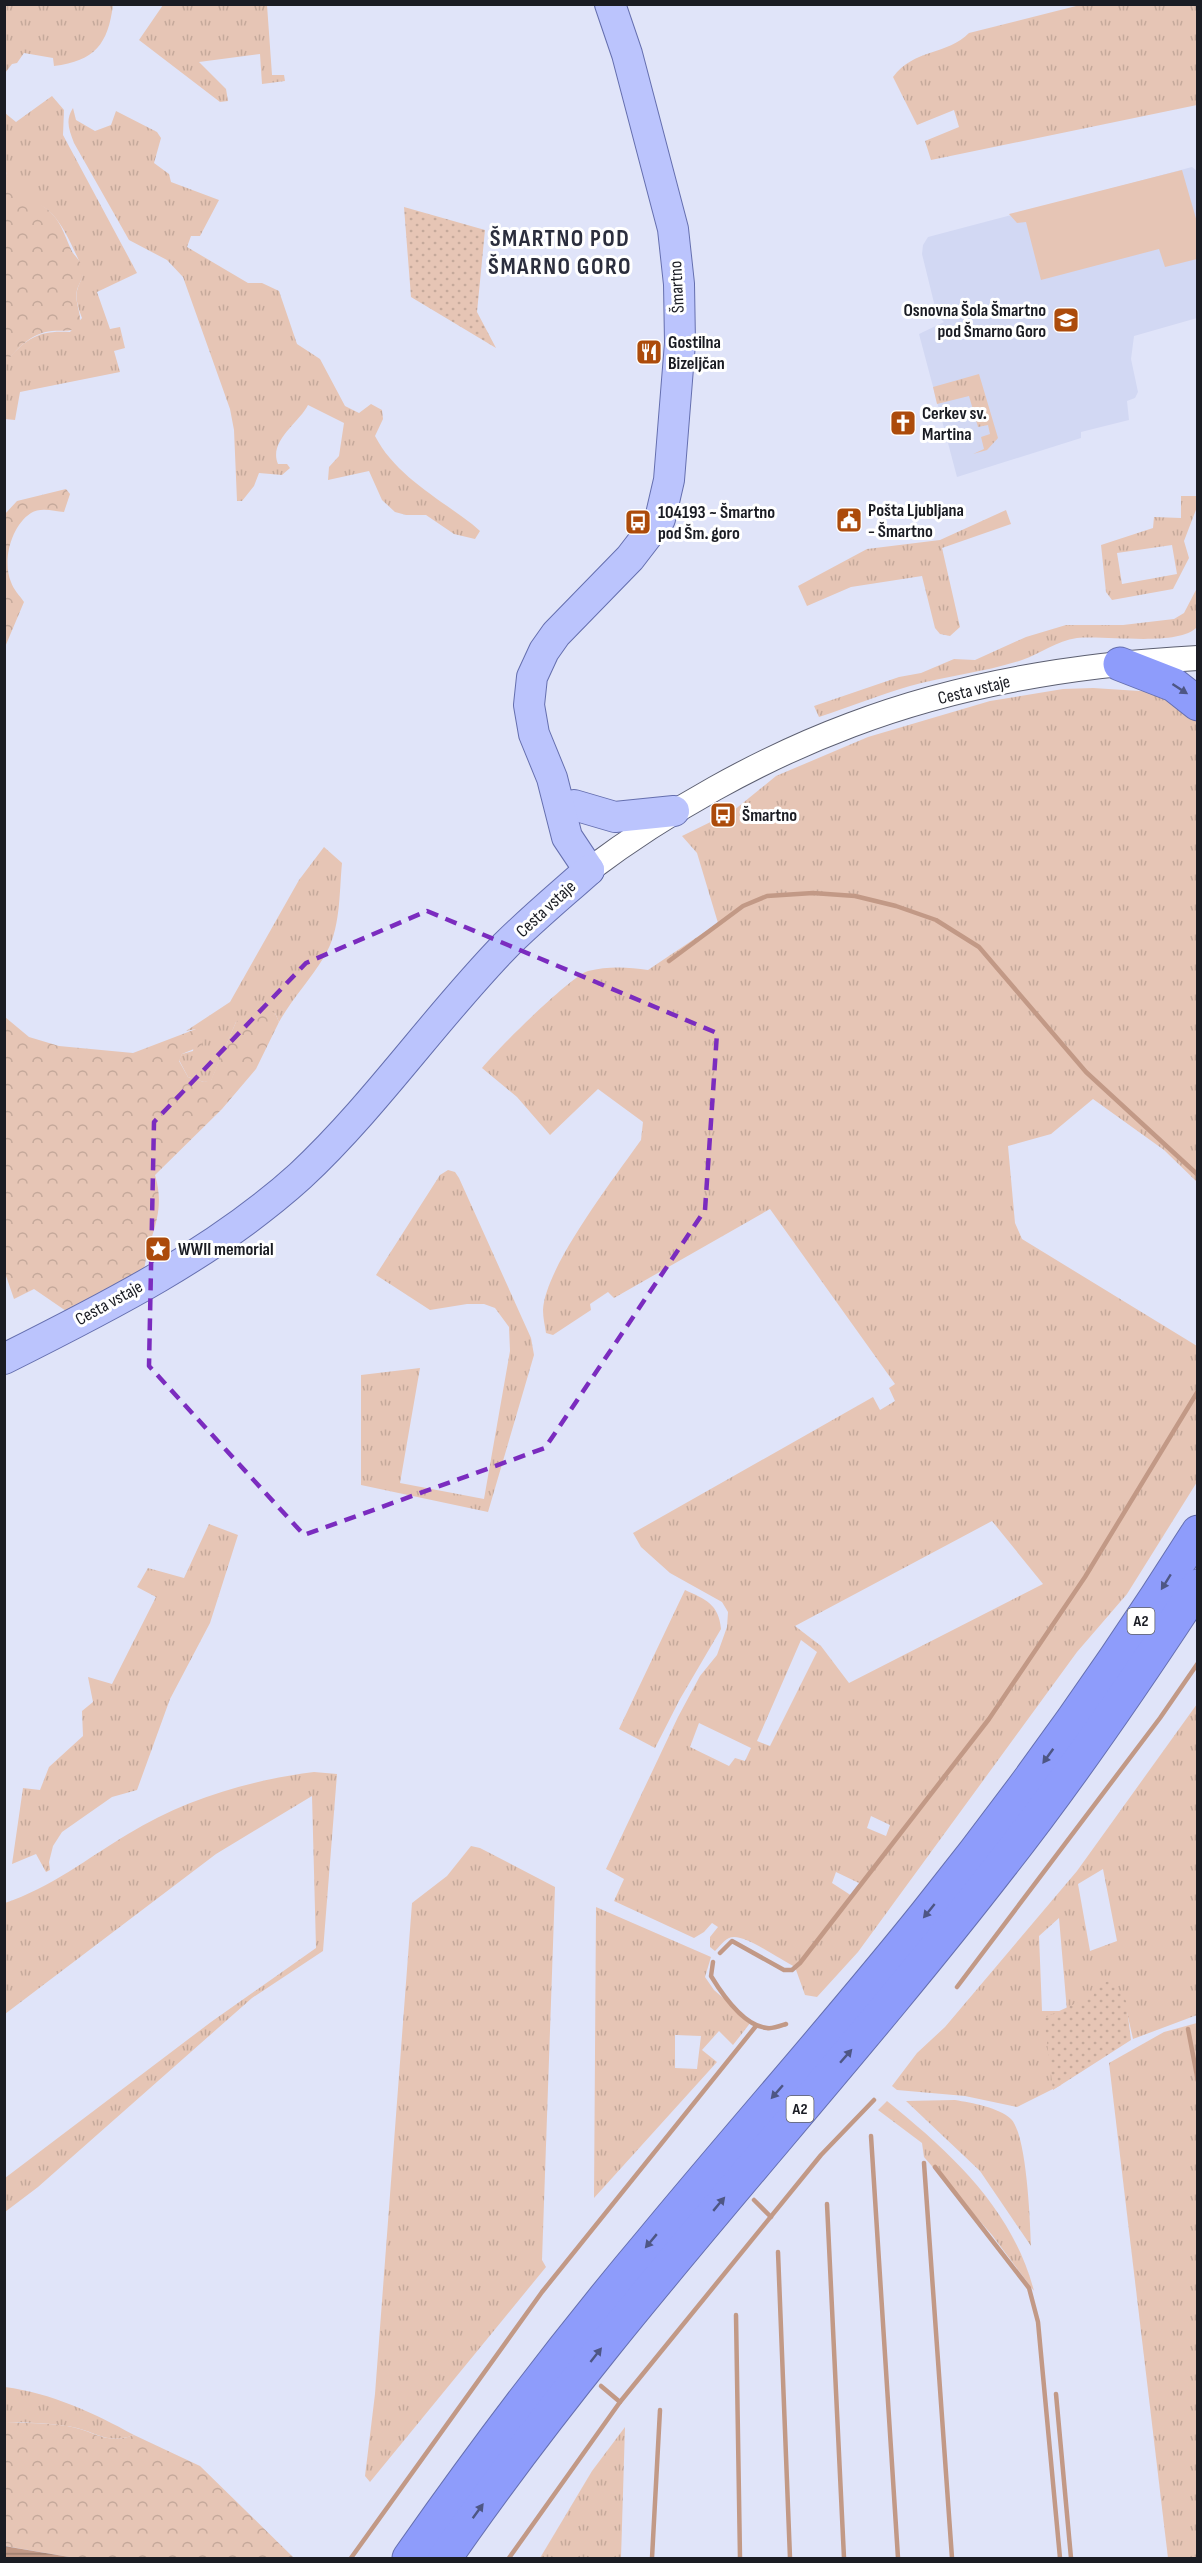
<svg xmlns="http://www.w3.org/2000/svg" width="1202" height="2563" font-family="'Sofia Sans Condensed',sans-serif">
	<defs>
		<pattern id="grass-tufts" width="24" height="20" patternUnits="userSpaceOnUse" patternTransform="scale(1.5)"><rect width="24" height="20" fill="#e6c5b5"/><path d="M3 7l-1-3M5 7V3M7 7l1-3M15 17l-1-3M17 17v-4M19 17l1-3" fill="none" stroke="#c5a99b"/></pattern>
		<pattern id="forest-crowns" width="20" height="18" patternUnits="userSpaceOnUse" patternTransform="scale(1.5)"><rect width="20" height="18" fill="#e6c5b5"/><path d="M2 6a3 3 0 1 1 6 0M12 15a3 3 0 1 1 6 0" fill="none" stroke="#c5a99b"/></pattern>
		<pattern id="park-dots" width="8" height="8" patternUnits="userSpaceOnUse" patternTransform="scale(1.5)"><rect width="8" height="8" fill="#e6c5b5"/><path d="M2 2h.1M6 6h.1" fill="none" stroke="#c5a99b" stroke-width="1.8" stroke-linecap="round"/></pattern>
		<pattern id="water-rules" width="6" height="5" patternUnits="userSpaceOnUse" patternTransform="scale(1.5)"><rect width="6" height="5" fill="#c29986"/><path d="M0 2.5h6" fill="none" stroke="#9d7c6d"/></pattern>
	</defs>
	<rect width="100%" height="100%" fill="#e0e4f9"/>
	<polygon fill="#d2d8f3" points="1192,167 1197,171 1197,318 1134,336 1131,359 1138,392 1135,398 1127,401 1129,420 1081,432 1081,438 957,477 919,334 944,322 937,315 922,254 923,245 928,237"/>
	<g fill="url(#grass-tufts)" fill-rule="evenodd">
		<path d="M5,4H113V5C108,44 95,61 54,66L53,58L24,53L17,63L12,64L5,73Z"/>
		<path d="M1084,4L1197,5V105L931,160L925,141L959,127L954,110L917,125L893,77C913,49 948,55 969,33Z"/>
		<polygon points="163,5 267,5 272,75 284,75 285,81 262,84 260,54 199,62 226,89 228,101 220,102 139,40"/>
		<path d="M52,96L64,110L63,135L137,273L97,292L110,329L120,327L125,348L114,351L120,372L20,392L15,420L5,419L4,363C26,339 37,330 70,332L82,318C79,310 75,299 77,291C79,282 86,274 81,265C73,248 61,218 45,208C33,200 20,197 11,185C0,167 5,133 5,113L16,122Z"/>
		<path d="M73,108L76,120L95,131L111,125L116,111L157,132L161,138L154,163L169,174L171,182L219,200L200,236H191L187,247L248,283H262L279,291L297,344L320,359L345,406L359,413L371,404L382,410L383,419L375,436C395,475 438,498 472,524L480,531L475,539L454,534L426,515H406L395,512L382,500L369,471L328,480L329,467L339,456L344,423L308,405C300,422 268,441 278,464H287L290,468L282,475L259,473L254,486L242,501H237L234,430L230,409L183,277L167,260L129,240L74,143C69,130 65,120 73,108Z"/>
		<polygon points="979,374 998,438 987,450 973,454 984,449 981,437 990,434 988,425 978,427 969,396 937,404 933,387"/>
		<path d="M1181,496H1197V507L1184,541L1189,558L1173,589L1112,600L1106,592L1101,545L1153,528L1154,517L1181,518ZM1172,545L1177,574L1122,584L1117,553Z"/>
		<polygon points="1006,510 1011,524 942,548 960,627 950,636 940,634 935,628 922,576 851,587 807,606 798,586 867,549 940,540"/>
		<path d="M1197,588V627C1179,647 1107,635 1077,638C1056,641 1042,653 1022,660C986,672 947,676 910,686C879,695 849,707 819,717L814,706L899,677L921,673L954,659L975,660L1026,637L1066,625H1123L1174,619L1184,613Z"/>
		<path d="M1093,688L1155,692L1197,717V1182L1164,1150L1093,1099L1051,1134L1008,1146L1015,1223L1022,1239L1197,1346V1482L1127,1594L1077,1652L858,1952L817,1997L805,1995L795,1967C781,1960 749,1937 734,1937C726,1937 721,1945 715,1951L710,1947V1937L718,1927L712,1923L704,1932L694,1938L614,1901L624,1879L606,1869L678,1717L700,1676L717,1655L727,1627L728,1612L722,1602L670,1573L641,1547L633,1533L873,1397L880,1410L895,1401L889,1388L895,1384L770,1209L614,1298L608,1292L590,1304L591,1310L553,1335L546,1333C545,1326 543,1318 543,1310C545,1267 615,1177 641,1140L643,1122L598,1089L550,1135L517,1097L482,1068C495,1051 571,976 588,971C608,966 628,967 648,970L718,923L697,853L682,836L733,811L776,776L868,737L990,701L1063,689ZM992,1521L1043,1584L849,1683L821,1646L795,1626ZM801,1640L817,1652L770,1746L757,1741ZM699,1723L751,1748L745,1761L735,1758L729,1766L690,1747ZM871,1816L890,1825L886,1836L867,1828ZM836,1872L861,1884L852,1896L832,1883Z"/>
		<path d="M324,847L342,863C339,894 341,930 324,957C310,980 292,999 279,1022L275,1013L236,1022L211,1081L204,1082L188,1077L179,1060L182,1054L193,1051L196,1029L186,1031L230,1002L299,880Z"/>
		<polygon points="448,1170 455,1172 459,1178 531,1338 534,1355 488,1512 361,1485 361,1375 420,1368 400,1483 484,1499 510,1351 509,1327 495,1308 484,1304 467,1304 430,1310 376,1275 440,1175"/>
		<polygon points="209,1524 238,1535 210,1623 170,1699 137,1790 112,1797 62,1832 53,1846 49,1862 50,1870 46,1872 36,1854 12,1864 23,1788 40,1790 49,1767 83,1736 82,1711 93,1702 88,1677 112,1684 156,1597 137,1587 148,1568 184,1578"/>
		<path d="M685,1590C705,1599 719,1604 721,1629L680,1699L655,1748L619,1729Z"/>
		<path d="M1197,1704V2015L1133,2039L1126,2008L1053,2035L1061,2085L1017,2107L965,2096L897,2090L892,2086L917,2053L945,2027L1077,1871ZM1103,1869L1117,1941L1090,1951L1078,1884ZM1059,1918L1067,2011H1042L1039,1936Z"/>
		<path d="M314,1772L337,1774L323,1951L252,1998L38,2187L5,2212V2178L211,2022L316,1948L312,1796L216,1854L5,2014V1903C50,1888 88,1858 128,1834C183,1800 250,1780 314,1772Z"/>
		<polygon points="471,1846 480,1848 555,1887 542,2260 546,2267 370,2482 365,2476 375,2394 412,1903 447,1876"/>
		<path d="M596,1907L711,1957L705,1977L714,1990L751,2022L733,2045L719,2031L702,2050L717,2062L594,2198ZM675,2035L701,2036L697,2069L675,2068Z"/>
		<polygon points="1197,2023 1197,2558 1168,2558 1109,2063 1164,2032"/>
		<path d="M955,2100C972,2103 998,2107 1011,2119C1027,2135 1030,2222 1031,2246L980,2171L906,2101Z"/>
		<path d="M887,2101C951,2153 1012,2208 1034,2291L992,2235L924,2157L922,2143L878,2110Z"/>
		<path d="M5,2387C51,2393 94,2413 134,2435C105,2446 94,2429 66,2426C46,2423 25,2422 5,2422Z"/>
		<polygon points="625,2427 621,2558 540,2558 592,2471"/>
	</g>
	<g fill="url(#forest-crowns)">
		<path d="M4,166C14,199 24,191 47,209C62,221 65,238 73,253C76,257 82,263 83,268C85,276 79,283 77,290C74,302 82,314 80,326C70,333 64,330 52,331C31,333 18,348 5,363Z"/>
		<path d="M66,489L70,494L64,512C54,511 40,507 31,513C11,526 2,561 11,582C13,589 20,596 24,602L5,647V514L17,501Z"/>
		<path d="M266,1010L275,1013L279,1022L256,1069L222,1109L155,1175C167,1215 148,1235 144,1272L69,1313L34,1289L14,1299L5,1273V1017L29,1037L59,1046L133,1053L196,1029L202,1032L204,1038L201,1046L182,1054L179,1061L188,1077L204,1082L211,1080L236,1022L244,1016Z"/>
		<path d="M6,2422C26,2423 47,2423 67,2426C94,2430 105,2446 134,2435L200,2466L294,2558H75L5,2546Z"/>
	</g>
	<g fill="url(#park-dots)">
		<polygon points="404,207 485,230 477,312 496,348 411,297"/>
		<polygon points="1111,1980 1126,2001 1131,2040 1053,2090 1044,2018 1094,1995 1092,1988"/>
	</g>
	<polygon fill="#e6c5b5" points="1182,170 1197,222 1197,259 1165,267 1159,249 1041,280 1026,222 1017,223 1009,214"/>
	<polygon fill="url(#water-rules)" points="4,2546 75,2558 5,2558"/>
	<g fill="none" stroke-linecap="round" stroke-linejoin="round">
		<g stroke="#c29986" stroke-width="4.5">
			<polyline points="669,961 743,906 767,896 813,893 855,896 896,906 936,920 979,947 1086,1072 1198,1175"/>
			<polyline points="720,1953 732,1941 784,1970 792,1970 800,1963 989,1719 1085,1577 1198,1391"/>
			<path d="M713,1962L711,1976C722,1994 743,2026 767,2028C773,2029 780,2026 786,2024"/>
			<polyline points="957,1987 1160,1718 1198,1663"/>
			<polyline points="1188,2029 1198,2081"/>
			<polyline points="871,2136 898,2558"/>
			<polyline points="924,2163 952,2558"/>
			<polyline points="935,2167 1029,2288 1038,2322 1060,2558"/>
			<polyline points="754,2200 771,2217"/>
			<polyline points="827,2204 844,2558"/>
			<polyline points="778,2252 790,2558"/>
			<polyline points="736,2315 740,2558"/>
			<polyline points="601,2386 620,2402"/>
			<polyline points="1056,2394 1071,2558"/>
			<polyline points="351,2558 542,2292 756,2026"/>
			<polyline points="509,2558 620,2402 821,2155 874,2100"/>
			<polyline points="652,2558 660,2410"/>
		</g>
		<defs>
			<path id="minor" d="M589,870C666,812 760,759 851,725C961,683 1080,664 1198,658"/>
			<g id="major">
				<polyline points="574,805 615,817 674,811"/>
				<polyline points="589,870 567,837 552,778 534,734 529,705 532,677 544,651 556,634 630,558 660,519 669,480 680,343 679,284 673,229 627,54 610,4"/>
				<path d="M4,1359C106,1308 215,1253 300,1176C375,1106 434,1019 505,946C532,919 561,895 589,870"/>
			</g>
			<g id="highway">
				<polyline points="1120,664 1174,685 1198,704"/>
				<path d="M409,2558C486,2448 567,2341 654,2238C744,2129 838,2024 926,1914C1024,1792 1114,1665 1198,1532"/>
				<path d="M445,2558C614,2313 820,2099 1002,1864C1072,1775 1136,1681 1198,1586"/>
			</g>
		</defs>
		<use href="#minor" stroke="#5b5e70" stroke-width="26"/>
		<use href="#major" stroke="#656faf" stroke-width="32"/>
		<use href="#highway" stroke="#656faf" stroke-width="35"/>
		<use href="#minor" stroke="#fff" stroke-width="24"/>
		<use href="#major" stroke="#bbc4fd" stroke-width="30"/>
		<use href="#highway" stroke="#8e9cfb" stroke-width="33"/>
	</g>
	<defs><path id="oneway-solid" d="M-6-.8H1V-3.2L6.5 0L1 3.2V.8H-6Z" transform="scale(1.5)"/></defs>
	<g fill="#4e5684">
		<use href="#oneway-solid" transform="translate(1180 689) rotate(33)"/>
		<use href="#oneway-solid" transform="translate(1166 1582) rotate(122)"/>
		<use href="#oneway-solid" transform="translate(1048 1756) rotate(126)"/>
		<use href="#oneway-solid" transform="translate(929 1911) rotate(129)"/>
		<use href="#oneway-solid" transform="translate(846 2056) rotate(-49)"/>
		<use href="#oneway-solid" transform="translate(777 2092) rotate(131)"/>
		<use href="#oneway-solid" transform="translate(719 2204) rotate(-50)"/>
		<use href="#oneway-solid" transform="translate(651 2241) rotate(130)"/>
		<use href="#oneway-solid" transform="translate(596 2355) rotate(-52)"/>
		<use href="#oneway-solid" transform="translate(478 2511) rotate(-54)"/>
	</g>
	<path fill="none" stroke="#7b2cbf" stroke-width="4.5" stroke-dasharray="12 8" stroke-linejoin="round" d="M427,911L717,1033L705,1210L545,1448L304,1535L149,1366L154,1122L306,963Z"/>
	<defs>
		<symbol id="school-square" viewBox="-11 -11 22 22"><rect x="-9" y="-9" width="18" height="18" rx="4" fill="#ac4b0b" stroke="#fff"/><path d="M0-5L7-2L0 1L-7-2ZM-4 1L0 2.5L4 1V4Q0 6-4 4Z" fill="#fff"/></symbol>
		<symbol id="restaurant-square" viewBox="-11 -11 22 22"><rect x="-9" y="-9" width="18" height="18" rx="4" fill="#ac4b0b" stroke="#fff"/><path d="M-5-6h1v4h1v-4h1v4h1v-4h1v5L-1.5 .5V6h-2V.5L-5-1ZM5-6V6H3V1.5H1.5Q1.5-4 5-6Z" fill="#fff"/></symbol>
		<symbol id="church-square" viewBox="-11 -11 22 22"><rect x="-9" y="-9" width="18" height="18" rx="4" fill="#ac4b0b" stroke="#fff"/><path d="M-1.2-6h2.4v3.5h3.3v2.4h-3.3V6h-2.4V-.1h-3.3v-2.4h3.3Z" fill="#fff"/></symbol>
		<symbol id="civic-square" viewBox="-11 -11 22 22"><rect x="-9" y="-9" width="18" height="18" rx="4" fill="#ac4b0b" stroke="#fff"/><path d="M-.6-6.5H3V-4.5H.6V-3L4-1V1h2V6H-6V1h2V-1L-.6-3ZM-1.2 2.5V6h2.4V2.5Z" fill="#fff"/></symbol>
		<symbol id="bus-square" viewBox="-11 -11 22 22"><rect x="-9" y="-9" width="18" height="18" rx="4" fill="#ac4b0b" stroke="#fff"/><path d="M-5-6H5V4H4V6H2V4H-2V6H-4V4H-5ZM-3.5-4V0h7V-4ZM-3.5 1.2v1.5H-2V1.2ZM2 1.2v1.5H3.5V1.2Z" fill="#fff"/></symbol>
		<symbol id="sight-square" viewBox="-11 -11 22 22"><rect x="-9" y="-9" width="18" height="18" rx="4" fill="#ac4b0b" stroke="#fff"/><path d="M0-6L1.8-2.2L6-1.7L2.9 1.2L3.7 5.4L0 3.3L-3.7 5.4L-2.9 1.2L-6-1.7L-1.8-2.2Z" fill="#fff"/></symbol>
	</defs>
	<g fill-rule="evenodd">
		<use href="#school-square" x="1051" y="305" width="30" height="30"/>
		<use href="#restaurant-square" x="634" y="337" width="30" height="30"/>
		<use href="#church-square" x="888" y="408" width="30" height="30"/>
		<use href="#civic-square" x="834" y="505" width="30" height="30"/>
		<use href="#bus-square" x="623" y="507" width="30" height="30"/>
		<use href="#bus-square" x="708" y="800" width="30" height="30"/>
		<use href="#sight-square" x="143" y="1234" width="30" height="30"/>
	</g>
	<g text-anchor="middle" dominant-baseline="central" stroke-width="6" stroke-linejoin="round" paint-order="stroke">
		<g fill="#fff" stroke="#5f6065" stroke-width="1.5">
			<rect x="1127.5" y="1608" width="27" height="26" rx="4.5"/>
			<rect x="786.5" y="2096" width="27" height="26" rx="4.5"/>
		</g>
		<g font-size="16" font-weight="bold" fill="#1a1c23">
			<text x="1141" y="1621">A2</text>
			<text x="800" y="2109">A2</text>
		</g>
		<g font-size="18" fill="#1a1c23" stroke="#fff">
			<text transform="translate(677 287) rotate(-93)">Šmartno</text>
			<text transform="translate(974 690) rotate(-14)">Cesta vstaje</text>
			<text transform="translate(546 909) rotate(-43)">Cesta vstaje</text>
			<text transform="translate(109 1303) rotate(-29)">Cesta vstaje</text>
		</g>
		<g font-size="18" font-weight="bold" fill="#1a1c23" stroke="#fff" text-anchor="start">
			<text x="1046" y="310" text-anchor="end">Osnovna Šola Šmartno<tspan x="1046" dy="21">pod Šmarno Goro</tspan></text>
			<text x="668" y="342">Gostilna<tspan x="668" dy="21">Bizeljčan</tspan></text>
			<text x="922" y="413">Cerkev sv.<tspan x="922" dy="21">Martina</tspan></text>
			<text x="868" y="510">Pošta Ljubljana<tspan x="868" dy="21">- Šmartno</tspan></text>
			<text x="658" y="512">104193 ~ Šmartno<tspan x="658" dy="21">pod Šm. goro</tspan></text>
			<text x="742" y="815">Šmartno</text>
			<text x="178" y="1249">WWII memorial</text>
		</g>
		<g font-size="24" font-weight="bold" letter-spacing="1.5" fill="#2b2e3d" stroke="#fff">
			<text x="560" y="238">ŠMARTNO POD<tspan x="560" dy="28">ŠMARNO GORO</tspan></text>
		</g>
	</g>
	<rect width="1202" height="2563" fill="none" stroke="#1a1c23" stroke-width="12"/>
</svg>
